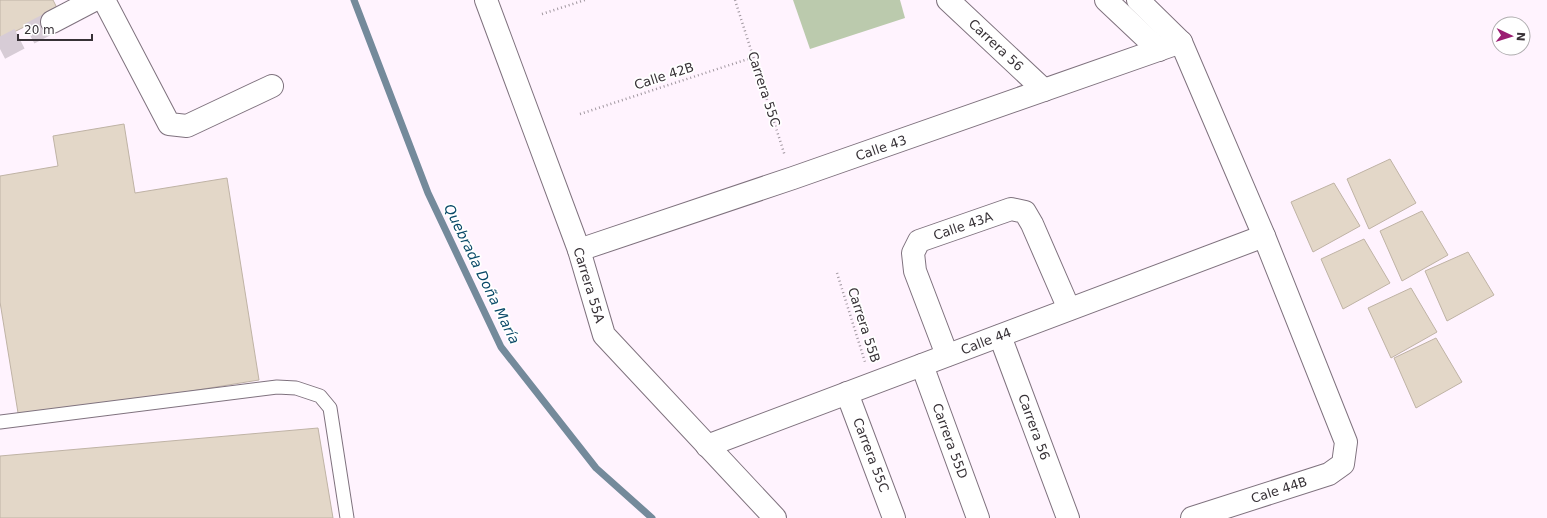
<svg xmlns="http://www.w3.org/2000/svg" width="1547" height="518" font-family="'DejaVu Sans',sans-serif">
	<rect width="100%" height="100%" fill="#fff3fe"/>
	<polygon fill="#bbcaad" points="793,0 900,0 905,18 810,49"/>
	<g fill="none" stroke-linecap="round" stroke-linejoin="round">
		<polyline stroke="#748a9b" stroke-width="7" points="354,0 428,193 501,347 596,468 652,518"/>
	</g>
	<g fill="#e3d7c8" stroke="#bfb3a5">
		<polygon points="0,0 53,0 58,10 0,39"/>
		<polygon points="124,124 135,193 227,178 259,380 19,419 0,302 0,176 58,166 53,136"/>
		<polygon points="1390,159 1416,203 1369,229 1347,179"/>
		<polygon points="1334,183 1360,226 1313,252 1291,202"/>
		<polygon points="1422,211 1448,255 1402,281 1380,231"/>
		<polygon points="1364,239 1390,283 1343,309 1321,259"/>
		<polygon points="1468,252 1494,295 1447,321 1425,271"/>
		<polygon points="1411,288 1437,332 1391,358 1368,308"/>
		<polygon points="1436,338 1462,382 1416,408 1394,358"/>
		<polygon points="318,428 333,518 0,518 0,456"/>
	</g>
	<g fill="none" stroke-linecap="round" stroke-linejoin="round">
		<polyline stroke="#d7ccd6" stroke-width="22" stroke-dasharray="22 11" stroke-linecap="butt" points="0,49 52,22"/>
		<defs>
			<polyline id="service" points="0,422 277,387 296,388 320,396 330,408 347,518"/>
			<g id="minor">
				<polyline points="104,0 169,124 187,126 272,86"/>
				<polyline points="948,0 1044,90"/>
				<polyline points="1106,0 1159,50"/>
				<polyline points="1138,0 1181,42 1264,236 1346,442 1343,464 1329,474 1192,518"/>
				<polyline points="52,22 94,0"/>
				<polyline points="579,250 793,178 1181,42"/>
				<polyline points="1000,336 1068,518"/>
				<polyline points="947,355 915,271 913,253 919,241 1011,209 1025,212 1032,224 1069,309"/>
				<polyline points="922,365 978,518"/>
				<polyline points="847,393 894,518"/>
				<polyline points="707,446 1264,236"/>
			</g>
			<polyline id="tertiary" points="486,0 579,250 604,335 775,518"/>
		</defs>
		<use href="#service" stroke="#7f727e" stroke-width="15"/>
		<use href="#minor" stroke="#7f727e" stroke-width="24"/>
		<use href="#tertiary" stroke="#7f727e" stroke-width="24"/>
		<g stroke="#a0979f" stroke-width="2.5" stroke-dasharray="1 3" stroke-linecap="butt">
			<polyline points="735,0 785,156"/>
			<polyline points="542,14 585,0"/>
			<polyline points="580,114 754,57"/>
			<polyline points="837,273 865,362"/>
		</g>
		<use href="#service" stroke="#fff" stroke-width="13"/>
		<use href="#minor" stroke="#fff" stroke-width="22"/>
		<use href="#tertiary" stroke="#fff" stroke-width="22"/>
	</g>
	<g text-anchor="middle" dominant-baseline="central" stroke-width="3.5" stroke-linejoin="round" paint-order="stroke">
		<g font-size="13" fill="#373136" stroke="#fff">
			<text transform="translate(996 45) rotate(43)">Carrera 56</text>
			<text transform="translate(664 76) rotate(-18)">Calle 42B</text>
			<text transform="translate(764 89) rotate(72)">Carrera 55C</text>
			<text transform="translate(881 148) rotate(-19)">Calle 43</text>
			<text transform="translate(963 226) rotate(-19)">Calle 43A</text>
			<text transform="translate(589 285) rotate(73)">Carrera 55A</text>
			<text transform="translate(864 325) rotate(72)">Carrera 55B</text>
			<text transform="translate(986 341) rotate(-21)">Calle 44</text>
			<text transform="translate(1034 427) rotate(70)">Carrera 56</text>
			<text transform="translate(950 441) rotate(70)">Carrera 55D</text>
			<text transform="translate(871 455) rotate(69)">Carrera 55C</text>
			<text transform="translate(1279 490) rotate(-18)">Cale 44B</text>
		</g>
		<g font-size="14" font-style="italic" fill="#084867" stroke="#fff">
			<text transform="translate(482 274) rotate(64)">Quebrada Doña María</text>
		</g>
	</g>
	<g transform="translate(1511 36) rotate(94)"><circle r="19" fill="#ffffff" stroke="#afadaf"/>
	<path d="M0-3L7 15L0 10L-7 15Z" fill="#9b1c72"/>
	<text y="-6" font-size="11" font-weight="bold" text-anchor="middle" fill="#373136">N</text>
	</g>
	<path d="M18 34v6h74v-6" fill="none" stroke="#373136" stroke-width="2"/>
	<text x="24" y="34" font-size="12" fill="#373136" stroke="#ffffff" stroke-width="3" paint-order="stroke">20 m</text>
</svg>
